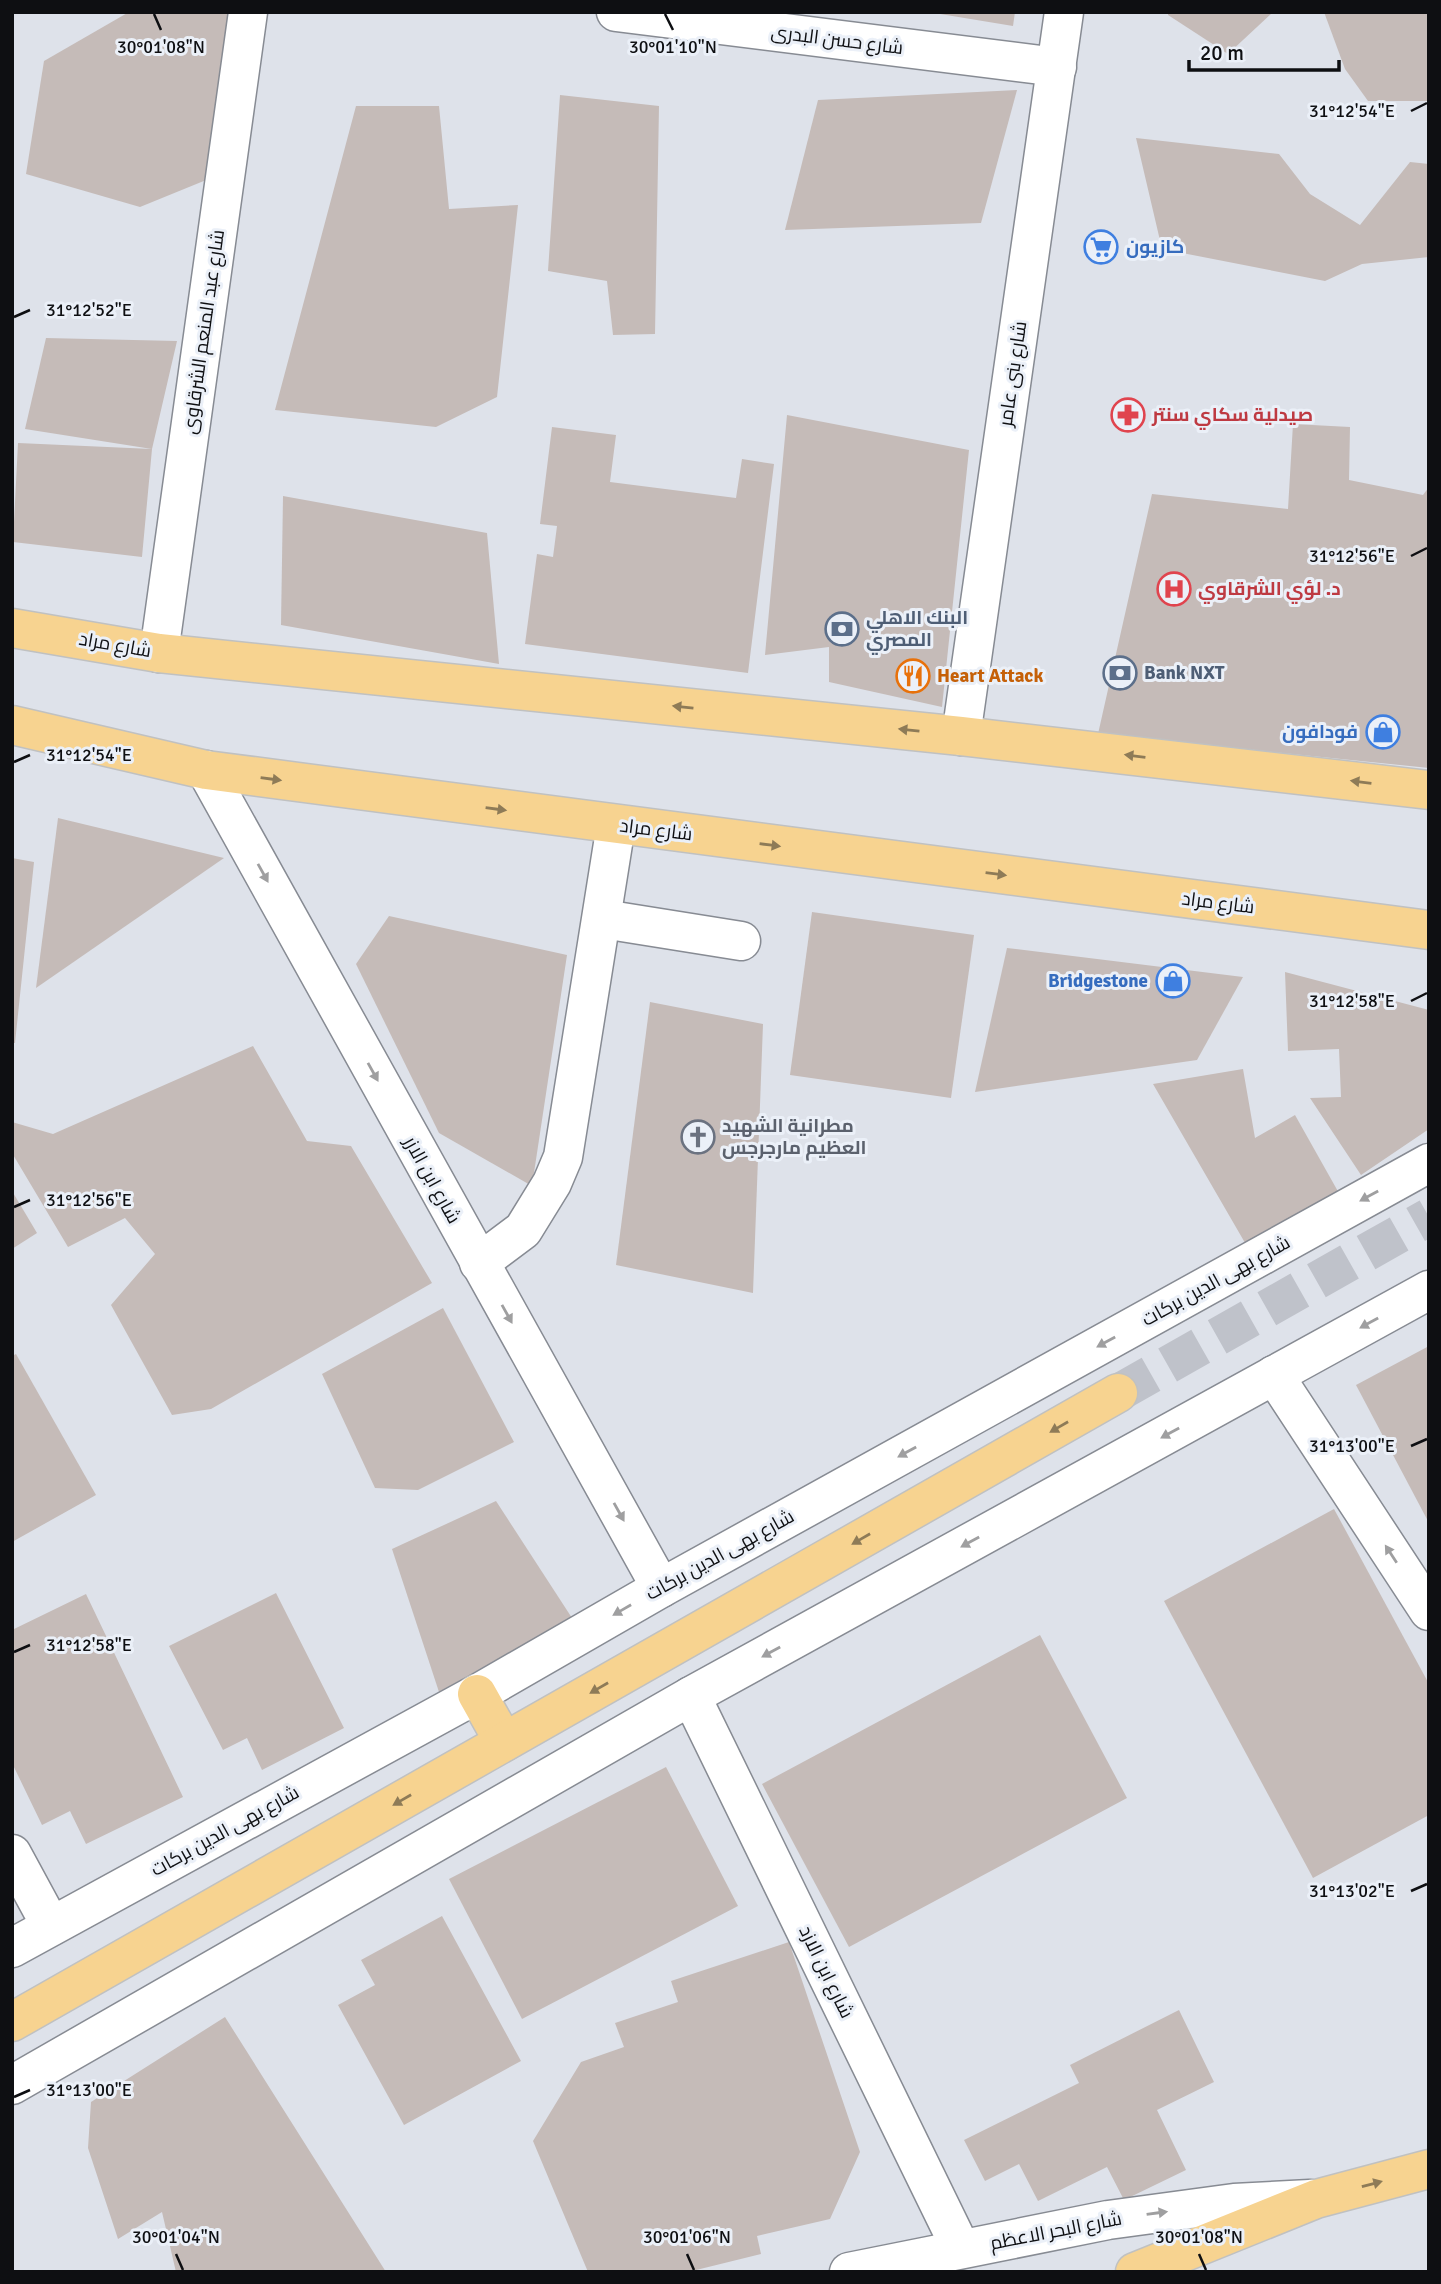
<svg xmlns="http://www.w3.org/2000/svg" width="1441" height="2284" font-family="Signika,Cairo,sans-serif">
	<rect width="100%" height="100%" fill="#dee2ea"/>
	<g fill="#c5bbb8">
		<polygon points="129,12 237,12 216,176 140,207 26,174 44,61"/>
		<polygon points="928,12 1015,12 1013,26"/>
		<polygon points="1168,12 1273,12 1228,54 1168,15"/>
		<polygon points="1324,12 1429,12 1429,101 1368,101 1345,69"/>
		<polygon points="1017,90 981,223 785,230 818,100"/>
		<polygon points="560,95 659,106 655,334 613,335 607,281 548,271"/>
		<polygon points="356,106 439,106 449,209 518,205 497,397 436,427 275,410"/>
		<polygon points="1136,138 1279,154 1310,194 1360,225 1410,162 1429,164 1429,257 1362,264 1325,281 1162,249"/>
		<polygon points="46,338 177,341 152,449 142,557 13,542 18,443 152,449 25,429"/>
		<polygon points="787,415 969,450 942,707 829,682 829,647 765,655"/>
		<polygon points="1293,424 1350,427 1349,480 1423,495 1429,487 1429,768 1098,734 1152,494 1288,509"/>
		<polygon points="552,427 616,435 610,482 736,498 742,459 774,464 748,673 525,644 537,554 553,557 557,526 540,524"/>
		<polygon points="283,496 487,533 499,664 281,625"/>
		<polygon points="58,818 224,858 36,988"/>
		<polygon points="12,858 34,862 15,1043 12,1043"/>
		<polygon points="812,912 974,935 951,1098 790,1075"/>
		<polygon points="389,916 567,955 532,1186 439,1133 356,964"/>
		<polygon points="1007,948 1243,977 1197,1060 975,1092"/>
		<polygon points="1285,972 1429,1010 1429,1129 1361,1175 1310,1098 1341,1097 1339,1049 1288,1051"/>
		<polygon points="650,1002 763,1024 753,1293 616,1265"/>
		<polygon points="253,1046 307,1141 351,1146 432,1283 211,1409 172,1415 111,1305 155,1254 125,1218 68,1247 12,1153 12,1122 53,1134"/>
		<polygon points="1243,1069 1255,1138 1295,1115 1340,1195 1248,1248 1153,1084"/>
		<polygon points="12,1191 37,1233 12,1249"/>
		<polygon points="443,1308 514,1442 418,1490 375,1488 322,1374"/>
		<polygon points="1429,1346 1429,1523 1356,1385"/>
		<polygon points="16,1354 96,1495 12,1542 12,1356"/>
		<polygon points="496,1501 572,1618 439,1692 392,1549"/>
		<polygon points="1334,1509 1429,1684 1429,1815 1313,1878 1164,1601"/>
		<polygon points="276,1593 344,1728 262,1770 247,1738 223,1750 169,1646"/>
		<polygon points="86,1594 183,1797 86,1844 70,1811 42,1825 12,1763 12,1630"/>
		<polygon points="1040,1635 1127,1798 849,1947 762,1784"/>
		<polygon points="666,1767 738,1906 522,2019 449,1879"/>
		<polygon points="442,1916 521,2061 404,2125 338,2005 375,1985 361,1960"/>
		<polygon points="789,1942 860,2152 830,2219 757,2236 761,2254 688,2272 588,2272 533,2141 581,2062 624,2047 615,2023 678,2002 671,1981"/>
		<polygon points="1179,2010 1214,2082 1157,2110 1186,2170 1124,2200 1107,2167 1038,2201 1019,2164 985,2181 964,2140 1079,2083 1070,2065"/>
		<polygon points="225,2017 386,2272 176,2272 162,2212 118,2239 88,2148 91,2102"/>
	</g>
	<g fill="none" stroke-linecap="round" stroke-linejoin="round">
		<polyline stroke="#bfc2ca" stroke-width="38" stroke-dasharray="38 19" stroke-linecap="butt" points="1118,1393 1429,1217"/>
		<defs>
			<g id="minor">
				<polyline points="616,12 1057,67"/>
				<polyline points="159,653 248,12"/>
				<polyline points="961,736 1064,12"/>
				<polyline points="206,770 661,1588"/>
				<polyline points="603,919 741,941"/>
				<polyline points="479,1263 523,1230 552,1183 563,1157 616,825"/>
				<polyline points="1274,1375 1429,1611"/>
				<polyline points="691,1696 961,2249"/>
				<polyline points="12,1854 51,1926"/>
				<polyline points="12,1948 477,1694 661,1588 1429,1163"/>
				<polyline points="12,2085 691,1696 1429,1290"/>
				<polyline points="849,2272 1108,2220 1234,2203 1310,2199"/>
			</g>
			<g id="major">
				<polyline points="12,628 159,653 961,736 1429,790"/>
				<polyline points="12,725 206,770 1429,930"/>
				<polyline points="477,1694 504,1742"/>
				<polyline points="12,2022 1118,1393"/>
				<polyline points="1135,2272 1316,2199 1429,2169"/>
			</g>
		</defs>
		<use href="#minor" stroke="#878b93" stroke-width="41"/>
		<use href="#major" stroke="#c0c1c1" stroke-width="41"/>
		<use href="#minor" stroke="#fff" stroke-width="38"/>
		<use href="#major" stroke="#f7d390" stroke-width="38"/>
	</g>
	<defs><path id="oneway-solid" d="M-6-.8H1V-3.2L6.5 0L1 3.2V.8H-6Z" transform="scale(1.75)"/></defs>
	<g fill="#8e7b57">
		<use href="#oneway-solid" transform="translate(683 707) rotate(-174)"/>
		<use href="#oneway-solid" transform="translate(909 730) rotate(-174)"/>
		<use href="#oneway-solid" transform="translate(1135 756) rotate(-173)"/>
		<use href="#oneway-solid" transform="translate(271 779) rotate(8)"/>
		<use href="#oneway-solid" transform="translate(1361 782) rotate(-173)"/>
		<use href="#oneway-solid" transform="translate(496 809) rotate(8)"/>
		<use href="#oneway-solid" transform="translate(770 845) rotate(7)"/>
		<use href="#oneway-solid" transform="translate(996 874) rotate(7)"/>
		<use href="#oneway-solid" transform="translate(1059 1427) rotate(150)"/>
		<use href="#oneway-solid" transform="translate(861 1539) rotate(150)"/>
		<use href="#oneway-solid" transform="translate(599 1688) rotate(150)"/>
		<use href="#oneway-solid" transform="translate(402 1800) rotate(150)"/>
		<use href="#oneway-solid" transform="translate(1372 2184) rotate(-15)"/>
	</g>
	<g fill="#9f9fa0">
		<use href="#oneway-solid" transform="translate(263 873) rotate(61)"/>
		<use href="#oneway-solid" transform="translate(373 1072) rotate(61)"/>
		<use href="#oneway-solid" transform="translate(1369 1196) rotate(151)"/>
		<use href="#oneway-solid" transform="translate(507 1314) rotate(61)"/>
		<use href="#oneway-solid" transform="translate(1369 1323) rotate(151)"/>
		<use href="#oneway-solid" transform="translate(1106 1342) rotate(151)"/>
		<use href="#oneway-solid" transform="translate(1170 1433) rotate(151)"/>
		<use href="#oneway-solid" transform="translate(907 1452) rotate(151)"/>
		<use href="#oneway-solid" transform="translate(619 1512) rotate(61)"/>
		<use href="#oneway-solid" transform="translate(970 1542) rotate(151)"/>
		<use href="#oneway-solid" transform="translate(1391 1554) rotate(-123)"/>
		<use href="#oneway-solid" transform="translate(622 1610) rotate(150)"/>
		<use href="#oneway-solid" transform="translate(771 1652) rotate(151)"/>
		<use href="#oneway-solid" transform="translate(1157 2213) rotate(-8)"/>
	</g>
	<path fill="none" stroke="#0e0f12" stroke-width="2.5" d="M154,14L161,30M665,14L673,30M1411,111L1427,103M14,317L30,310M1411,556L1427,548M14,762L30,755M1411,1001L1427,993M14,1207L30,1200M1411,1446L1427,1439M14,1652L30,1645M1411,1891L1427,1884M14,2097L30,2090M176,2254L183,2270M687,2254L694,2270M1199,2254L1206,2270"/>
	<defs>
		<symbol id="supermarket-ring" viewBox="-11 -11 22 22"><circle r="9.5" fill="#ebf0f8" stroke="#3f7fe0" stroke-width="1.5"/><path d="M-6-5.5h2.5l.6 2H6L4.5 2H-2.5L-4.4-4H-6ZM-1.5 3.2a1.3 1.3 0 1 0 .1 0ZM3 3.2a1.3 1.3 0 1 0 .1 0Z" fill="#3f7fe0"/></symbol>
		<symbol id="pharmacy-ring" viewBox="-11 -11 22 22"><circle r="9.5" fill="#ebf0f8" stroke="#e0444e" stroke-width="1.5"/><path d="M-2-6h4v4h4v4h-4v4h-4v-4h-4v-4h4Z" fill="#e0444e"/></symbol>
		<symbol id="hospital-ring" viewBox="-11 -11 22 22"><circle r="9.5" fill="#ebf0f8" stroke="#e0444e" stroke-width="1.5"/><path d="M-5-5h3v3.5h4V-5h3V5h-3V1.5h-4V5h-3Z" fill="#e0444e"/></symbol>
		<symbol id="bank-ring" viewBox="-11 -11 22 22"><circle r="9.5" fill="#ebf0f8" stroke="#5c6f8a" stroke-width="1.5"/><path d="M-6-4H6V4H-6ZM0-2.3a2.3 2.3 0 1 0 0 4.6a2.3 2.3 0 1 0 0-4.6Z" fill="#5c6f8a"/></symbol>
		<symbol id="restaurant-ring" viewBox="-11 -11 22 22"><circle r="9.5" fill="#ebf0f8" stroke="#e8710a" stroke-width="1.5"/><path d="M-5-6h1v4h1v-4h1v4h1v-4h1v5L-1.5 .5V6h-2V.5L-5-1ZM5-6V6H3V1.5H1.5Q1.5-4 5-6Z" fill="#e8710a"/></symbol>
		<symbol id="shop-ring" viewBox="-11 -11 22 22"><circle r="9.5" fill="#ebf0f8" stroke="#3f7fe0" stroke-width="1.5"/><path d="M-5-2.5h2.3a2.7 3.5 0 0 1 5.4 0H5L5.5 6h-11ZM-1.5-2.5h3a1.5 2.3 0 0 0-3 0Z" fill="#3f7fe0"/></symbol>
		<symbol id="church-ring" viewBox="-11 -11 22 22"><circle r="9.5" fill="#ebf0f8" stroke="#6b7280" stroke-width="1.5"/><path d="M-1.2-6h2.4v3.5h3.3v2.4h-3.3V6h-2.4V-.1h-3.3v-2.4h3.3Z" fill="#6b7280"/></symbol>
	</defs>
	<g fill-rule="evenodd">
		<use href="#supermarket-ring" x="1082" y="228" width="38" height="38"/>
		<use href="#pharmacy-ring" x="1109" y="396" width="38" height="38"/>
		<use href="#hospital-ring" x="1155" y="570" width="38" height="38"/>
		<use href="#bank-ring" x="823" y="610" width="38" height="38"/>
		<use href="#bank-ring" x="1101" y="654" width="38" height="38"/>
		<use href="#restaurant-ring" x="894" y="657" width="38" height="38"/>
		<use href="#shop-ring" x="1364" y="713" width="38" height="38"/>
		<use href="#shop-ring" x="1154" y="962" width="38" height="38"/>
		<use href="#church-ring" x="679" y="1118" width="38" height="38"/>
	</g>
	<g text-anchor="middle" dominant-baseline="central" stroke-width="6" stroke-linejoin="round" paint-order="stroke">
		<g font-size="19" fill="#0e0f12" stroke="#ebf0f8">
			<text transform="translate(837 40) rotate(7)">شارع حسن البدرى</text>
			<text transform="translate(204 332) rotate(-82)">شارع عبد المنعم الشرقاوى</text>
			<text transform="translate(1013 374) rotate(-82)">شارع بنى عامر</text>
			<text transform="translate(115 645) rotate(10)">شارع مراد</text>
			<text transform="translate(656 830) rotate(7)">شارع مراد</text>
			<text transform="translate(1218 903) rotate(7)">شارع مراد</text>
			<text transform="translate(432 1180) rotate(61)">شارع ابن الازر</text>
			<text transform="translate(1216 1281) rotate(-29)">شارع بهى الدين بركات</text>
			<text transform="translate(720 1555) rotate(-29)">شارع بهى الدين بركات</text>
			<text transform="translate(225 1831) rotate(-29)">شارع بهى الدين بركات</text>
			<text transform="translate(826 1972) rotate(64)">شارع ابن الازد</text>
			<text transform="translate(1056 2231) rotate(-11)">شارع البحر الاعظم</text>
		</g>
		<g font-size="19" font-weight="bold" fill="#366cbe" stroke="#ebf0f8" text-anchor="end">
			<text x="1126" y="247" text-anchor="start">كازيون</text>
			<text x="1358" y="732">فودافون</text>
			<text x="1148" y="981">Bridgestone</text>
		</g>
		<g font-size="19" font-weight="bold" fill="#be3a42" stroke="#ebf0f8" text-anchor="start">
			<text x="1152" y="415">صيدلية سكاي سنتر</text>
			<text x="1198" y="589">د. لؤي الشرقاوي</text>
		</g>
		<g font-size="19" font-weight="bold" fill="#4e5e75" stroke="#ebf0f8" text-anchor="start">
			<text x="866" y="618">البنك الاهلي<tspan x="866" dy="22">المصري</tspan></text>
			<text x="1144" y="673">Bank NXT</text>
		</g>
		<g font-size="19" font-weight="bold" fill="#c56008" stroke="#ebf0f8" text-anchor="start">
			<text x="937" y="676">Heart Attack</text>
		</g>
		<g font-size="19" font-weight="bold" fill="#5b616d" stroke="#ebf0f8" text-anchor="start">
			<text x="722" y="1126">مطرانية الشهيد<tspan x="722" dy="22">العظيم مارجرجس</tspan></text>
		</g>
	</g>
	<g font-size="18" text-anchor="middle" fill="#0e0f12" stroke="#ebf0f8" stroke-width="6" stroke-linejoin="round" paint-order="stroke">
		<text x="161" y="53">30°01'08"N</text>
		<text x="673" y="53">30°01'10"N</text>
		<text x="1352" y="117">31°12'54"E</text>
		<text x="89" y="316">31°12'52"E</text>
		<text x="1352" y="562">31°12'56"E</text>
		<text x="89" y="761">31°12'54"E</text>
		<text x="1352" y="1007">31°12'58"E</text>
		<text x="89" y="1206">31°12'56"E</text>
		<text x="1352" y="1452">31°13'00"E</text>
		<text x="89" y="1651">31°12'58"E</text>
		<text x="1352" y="1897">31°13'02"E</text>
		<text x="89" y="2096">31°13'00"E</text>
		<text x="176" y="2243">30°01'04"N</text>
		<text x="687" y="2243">30°01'06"N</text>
		<text x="1199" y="2243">30°01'08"N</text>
	</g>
	<rect width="1441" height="2284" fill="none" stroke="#0e0f12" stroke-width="28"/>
	<path d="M1189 60v10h150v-10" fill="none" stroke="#0e0f12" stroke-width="3.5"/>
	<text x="1200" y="60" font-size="21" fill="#0e0f12" stroke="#ebf0f8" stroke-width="5" paint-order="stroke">20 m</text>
</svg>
